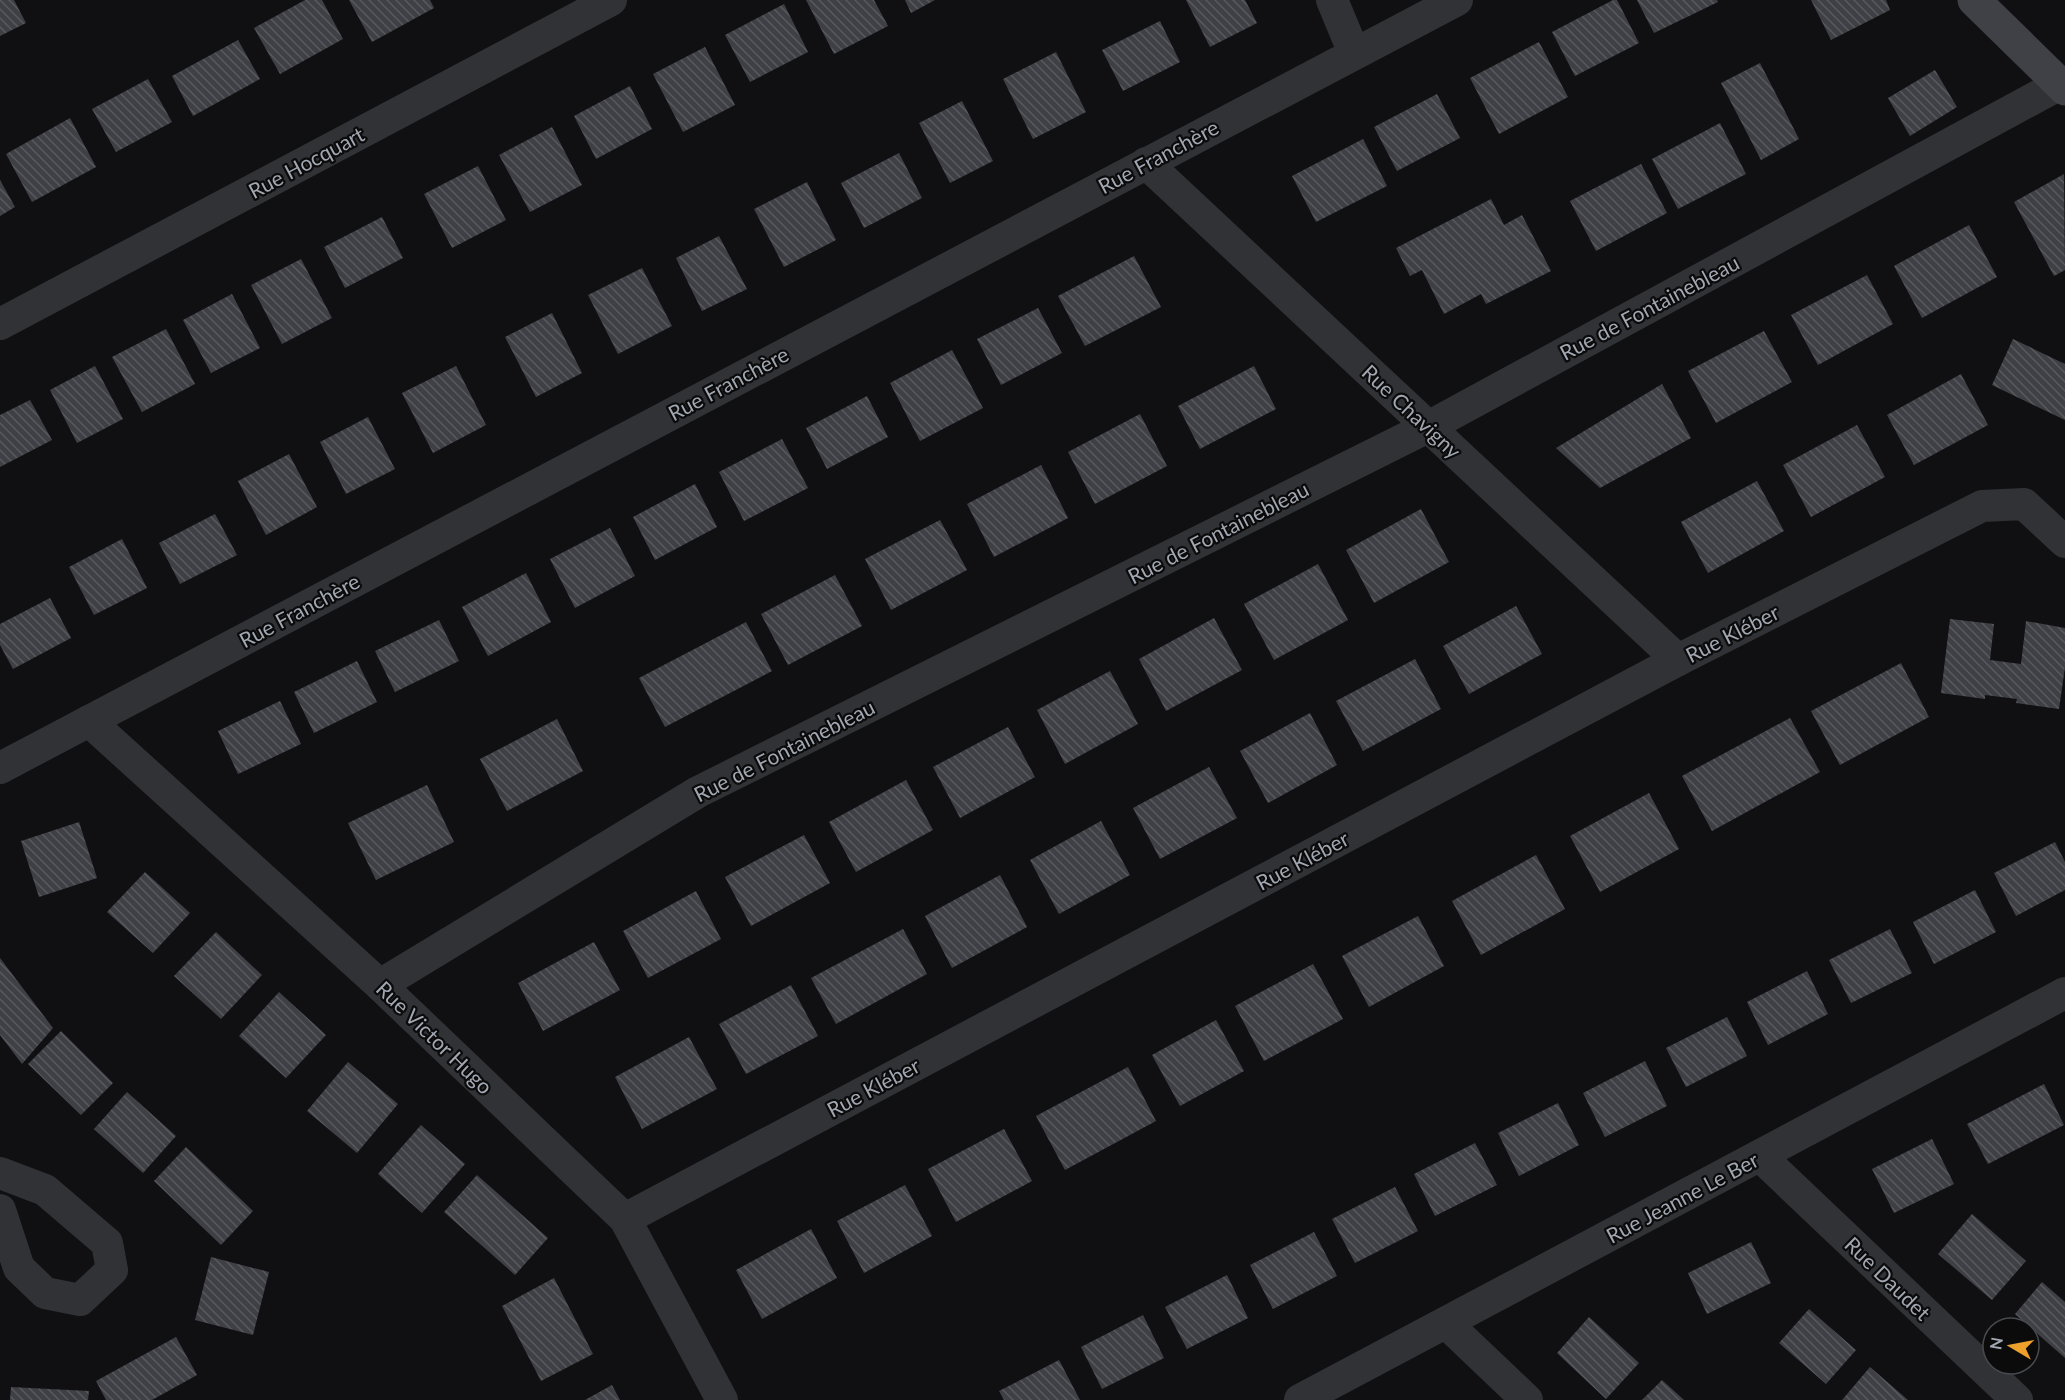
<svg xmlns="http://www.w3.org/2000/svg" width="2065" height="1400" font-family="Lato,sans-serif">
	<defs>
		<pattern id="building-back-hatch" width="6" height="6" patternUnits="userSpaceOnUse" patternTransform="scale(1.5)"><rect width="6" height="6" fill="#3f4045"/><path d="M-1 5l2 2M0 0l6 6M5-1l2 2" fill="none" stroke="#58595d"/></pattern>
	</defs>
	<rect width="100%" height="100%" fill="#101012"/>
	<g fill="url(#building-back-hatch)">
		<polygon points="0,0 14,0 26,23 0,36"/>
		<polygon points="305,0 322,0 343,39 280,74 254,28"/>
		<polygon points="349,0 430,0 434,8 372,42"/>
		<polygon points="806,0 874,0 888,26 834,54"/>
		<polygon points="905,0 935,0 911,13"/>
		<polygon points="1186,0 1245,0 1257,23 1210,47"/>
		<polygon points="1613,0 1617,0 1639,43 1575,76 1552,32"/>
		<polygon points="1637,0 1717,0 1718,2 1654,33"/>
		<polygon points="1811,0 1886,0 1890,10 1831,40"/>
		<polygon points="784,4 808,52 750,82 725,35"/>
		<polygon points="1160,21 1180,62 1123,91 1102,50"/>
		<polygon points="238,40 260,79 193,116 172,76"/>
		<polygon points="1539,42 1568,97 1499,134 1470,78"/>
		<polygon points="705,47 735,105 683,132 653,74"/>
		<polygon points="1056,52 1086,112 1033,139 1003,79"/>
		<polygon points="1760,63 1799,139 1761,160 1721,83"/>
		<polygon points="1935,70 1957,107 1910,136 1888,98"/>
		<polygon points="148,79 172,122 116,152 92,109"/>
		<polygon points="630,86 652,129 596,159 574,116"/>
		<polygon points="1437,94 1460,138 1397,171 1374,127"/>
		<polygon points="962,101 993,161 950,183 919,123"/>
		<polygon points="70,118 96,167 32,202 6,154"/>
		<polygon points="1720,123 1746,174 1678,209 1652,159"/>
		<polygon points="552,127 582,185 530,212 499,155"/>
		<polygon points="1363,139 1387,186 1316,222 1292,176"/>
		<polygon points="899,153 922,198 864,228 841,183"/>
		<polygon points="1641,164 1667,213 1596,251 1570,201"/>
		<polygon points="478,166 506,220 452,248 424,194"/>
		<polygon points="2064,174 2065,270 2054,276 2014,202"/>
		<polygon points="0,180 15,207 0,216"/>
		<polygon points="807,182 836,240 784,267 754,209"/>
		<polygon points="1491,199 1504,225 1522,215 1551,271 1486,304 1481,294 1444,314 1422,270 1410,276 1396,248"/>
		<polygon points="382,217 403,258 345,288 324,247"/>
		<polygon points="1969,225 1997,277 1922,318 1894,266"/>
		<polygon points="719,236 747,289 702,311 676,258"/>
		<polygon points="1134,256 1161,307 1085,346 1058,296"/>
		<polygon points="301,259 332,318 282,344 251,285"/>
		<polygon points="642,268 672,326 618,354 588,295"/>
		<polygon points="1867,275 1893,324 1818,365 1791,315"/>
		<polygon points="232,294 260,348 211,373 183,320"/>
		<polygon points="1038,308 1062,353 1001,385 977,339"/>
		<polygon points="552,313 582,373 536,397 505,337"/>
		<polygon points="166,329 195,384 142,412 112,357"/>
		<polygon points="1764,331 1792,382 1716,423 1688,371"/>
		<polygon points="2013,339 2065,364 2065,420 1992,385"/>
		<polygon points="952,350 983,408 920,441 890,383"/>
		<polygon points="95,366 123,419 77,443 50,390"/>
		<polygon points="456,366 486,425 433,453 402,393"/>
		<polygon points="1254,366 1276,409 1200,449 1178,406"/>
		<polygon points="1961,374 1988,425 1914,465 1887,415"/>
		<polygon points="1662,384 1691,438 1600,488 1556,448"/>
		<polygon points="867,396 888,437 827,469 806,428"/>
		<polygon points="30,400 52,440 0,467 0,415"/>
		<polygon points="1140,414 1167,466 1095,504 1068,452"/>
		<polygon points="368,417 395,469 346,494 320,442"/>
		<polygon points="1857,425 1885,477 1811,517 1783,465"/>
		<polygon points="782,439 808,488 744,521 719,472"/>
		<polygon points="289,454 317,507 266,535 238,481"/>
		<polygon points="1041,465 1068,518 994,557 967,504"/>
		<polygon points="1757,481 1784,531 1708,573 1681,522"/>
		<polygon points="695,484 717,527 655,560 633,517"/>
		<polygon points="1421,509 1449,562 1374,603 1346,550"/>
		<polygon points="215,514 237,555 180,584 159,543"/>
		<polygon points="940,520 967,570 891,610 865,559"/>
		<polygon points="610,528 635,576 575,608 550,559"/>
		<polygon points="122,539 147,588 94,615 69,567"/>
		<polygon points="1318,564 1348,620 1274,660 1244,604"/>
		<polygon points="526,573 551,622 488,656 462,607"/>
		<polygon points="835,575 862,626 788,665 761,614"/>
		<polygon points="50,598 71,638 13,669 0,645 0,624"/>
		<polygon points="1516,606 1542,654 1469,694 1443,646"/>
		<polygon points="1214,618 1242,670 1166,711 1139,659"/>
		<polygon points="1950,619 1994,624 1990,660 2021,664 2026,621 2065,628 2065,667 2059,709 2016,703 2017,699 1985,695 1985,699 1941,693"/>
		<polygon points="439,620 459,661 395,692 375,651"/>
		<polygon points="746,622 772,671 665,727 639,678"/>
		<polygon points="1415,659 1441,709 1363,751 1336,701"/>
		<polygon points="357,661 377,702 314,733 294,692"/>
		<polygon points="1901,663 1929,717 1840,765 1811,711"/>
		<polygon points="1110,671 1138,724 1065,764 1037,710"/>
		<polygon points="280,701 301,744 238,774 218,731"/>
		<polygon points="1310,713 1337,765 1268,803 1240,751"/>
		<polygon points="1790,718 1820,772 1712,831 1682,776"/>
		<polygon points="557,719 583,771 507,811 480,759"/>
		<polygon points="1008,727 1035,777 960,818 933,767"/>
		<polygon points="1209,767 1237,818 1160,859 1133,808"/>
		<polygon points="906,780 933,830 856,872 829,822"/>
		<polygon points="427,785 454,842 376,880 348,823"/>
		<polygon points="1649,793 1679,849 1600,892 1570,836"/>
		<polygon points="1101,821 1130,875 1059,914 1030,860"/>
		<polygon points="79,822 97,878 39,897 21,841"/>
		<polygon points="804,835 830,883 751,926 725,877"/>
		<polygon points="2055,842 2065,862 2065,890 2016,916 1994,873"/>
		<polygon points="1536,855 1565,909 1481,955 1452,901"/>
		<polygon points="145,872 190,913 153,953 107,912"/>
		<polygon points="1000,875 1027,927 952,968 925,916"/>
		<polygon points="1975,890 1996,932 1934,964 1913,922"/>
		<polygon points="696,891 721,939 648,978 623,931"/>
		<polygon points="1418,916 1444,966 1369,1007 1342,956"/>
		<polygon points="903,929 927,974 836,1024 811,978"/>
		<polygon points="1890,929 1912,973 1851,1003 1829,960"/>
		<polygon points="216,932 262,975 221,1019 174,976"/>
		<polygon points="594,942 620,990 543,1031 518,983"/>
		<polygon points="0,958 53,1028 22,1064 0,1035"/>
		<polygon points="1313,964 1343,1019 1264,1061 1235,1006"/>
		<polygon points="1807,971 1828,1014 1768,1045 1747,1002"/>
		<polygon points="791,985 818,1036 746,1074 719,1024"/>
		<polygon points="279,992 326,1035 286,1078 239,1036"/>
		<polygon points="1727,1017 1747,1056 1686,1087 1666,1048"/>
		<polygon points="1216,1020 1244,1071 1180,1106 1152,1055"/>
		<polygon points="61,1031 113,1083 81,1115 28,1064"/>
		<polygon points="689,1037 717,1089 642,1129 615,1077"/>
		<polygon points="1645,1061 1667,1106 1605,1137 1583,1093"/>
		<polygon points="348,1062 398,1104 357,1153 307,1111"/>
		<polygon points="1128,1067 1156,1121 1065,1170 1036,1116"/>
		<polygon points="2044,1084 2064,1125 1988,1164 1967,1124"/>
		<polygon points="127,1092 176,1136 143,1173 94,1129"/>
		<polygon points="1558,1103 1579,1145 1519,1176 1498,1133"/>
		<polygon points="421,1125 465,1164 422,1213 378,1174"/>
		<polygon points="1004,1129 1032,1181 956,1222 928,1169"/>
		<polygon points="1932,1139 1954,1184 1894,1213 1872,1169"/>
		<polygon points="1475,1143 1497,1185 1435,1216 1414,1174"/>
		<polygon points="186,1147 253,1211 221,1245 154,1181"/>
		<polygon points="477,1175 548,1238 515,1275 444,1212"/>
		<polygon points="905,1185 932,1236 864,1273 837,1221"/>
		<polygon points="1395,1187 1418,1231 1355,1263 1332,1219"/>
		<polygon points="1972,1214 2026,1261 1992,1300 1938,1254"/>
		<polygon points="811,1229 837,1278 762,1319 736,1270"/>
		<polygon points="1314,1232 1337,1276 1273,1309 1250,1265"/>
		<polygon points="1751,1242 1771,1283 1707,1314 1688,1273"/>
		<polygon points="211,1257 269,1272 253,1335 195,1320"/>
		<polygon points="1227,1275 1248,1318 1187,1349 1165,1307"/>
		<polygon points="554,1278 593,1354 541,1381 502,1306"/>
		<polygon points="2042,1282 2065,1302 2065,1358 2015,1314"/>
		<polygon points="1809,1309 1856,1350 1826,1384 1779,1343"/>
		<polygon points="1143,1315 1164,1358 1102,1389 1081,1347"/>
		<polygon points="1589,1317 1639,1363 1606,1399 1557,1353"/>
		<polygon points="176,1337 197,1375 152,1400 106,1400 96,1381"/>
		<polygon points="1059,1360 1080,1400 1004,1400 999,1391"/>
		<polygon points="1870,1367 1908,1400 1842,1400"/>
		<polygon points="1662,1380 1684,1400 1642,1400"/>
		<polygon points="612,1385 620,1400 585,1400"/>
		<polygon points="11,1387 89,1391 88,1400 10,1400"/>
	</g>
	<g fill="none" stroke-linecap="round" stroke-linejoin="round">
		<g stroke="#313236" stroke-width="32">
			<polyline points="1332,0 1354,53"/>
			<polyline points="1146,163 1678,660"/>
			<polyline points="0,324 611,0"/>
			<polyline points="89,721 380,985 625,1219 722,1400"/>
			<polyline points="0,768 1457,0"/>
			<polyline points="380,985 698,792 1428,427 2060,84"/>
			<polyline points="1760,1156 2017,1400"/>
			<polyline points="0,1173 45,1190 107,1243 112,1270 80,1300 45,1293 19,1268 0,1210"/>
			<polyline points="625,1219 1678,660 1982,506 2024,504 2065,542"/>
			<polyline points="1446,1323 1527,1400"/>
			<polyline points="1300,1400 2065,993"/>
		</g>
		<polyline stroke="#3f4146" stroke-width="33" points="1974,0 2065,89"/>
	</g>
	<g text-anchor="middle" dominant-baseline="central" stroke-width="4.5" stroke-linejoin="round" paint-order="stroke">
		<g font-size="21" fill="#a2a8b2" stroke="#0b0b0c">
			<text transform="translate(1158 156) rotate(-28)">Rue Franchère</text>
			<text transform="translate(306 162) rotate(-28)">Rue Hocquart</text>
			<text transform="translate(1649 307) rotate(-28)">Rue de Fontainebleau</text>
			<text transform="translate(728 383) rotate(-28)">Rue Franchère</text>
			<text transform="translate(1412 411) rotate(43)">Rue Chavigny</text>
			<text transform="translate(1218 532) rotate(-27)">Rue de Fontainebleau</text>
			<text transform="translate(299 610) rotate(-28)">Rue Franchère</text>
			<text transform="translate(1732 633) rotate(-27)">Rue Kléber</text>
			<text transform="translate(784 750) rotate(-27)">Rue de Fontainebleau</text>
			<text transform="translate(1302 860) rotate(-28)">Rue Kléber</text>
			<text transform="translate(435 1037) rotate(44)">Rue Victor Hugo</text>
			<text transform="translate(873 1087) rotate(-28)">Rue Kléber</text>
			<text transform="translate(1682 1197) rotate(-28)">Rue Jeanne Le Ber</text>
			<text transform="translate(1888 1278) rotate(44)">Rue Daudet</text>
		</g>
	</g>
	<g transform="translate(2011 1346) rotate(280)"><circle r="28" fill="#0b0b0c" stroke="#474a4e" stroke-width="1.5"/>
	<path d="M0-4.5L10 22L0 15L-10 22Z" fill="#eda02c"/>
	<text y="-9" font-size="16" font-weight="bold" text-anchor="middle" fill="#a2a8b2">N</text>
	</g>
</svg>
